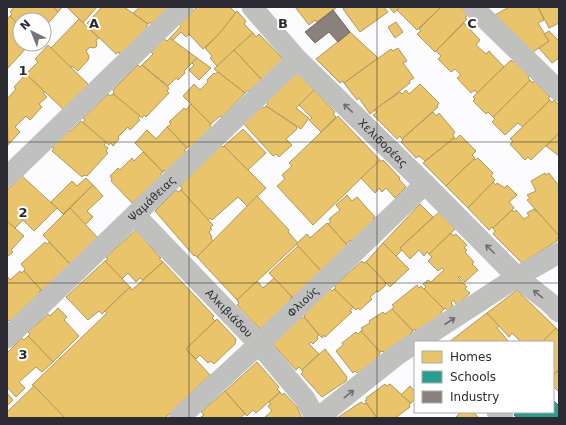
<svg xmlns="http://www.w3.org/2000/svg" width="566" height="425" font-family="'DejaVu Sans',sans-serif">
	<rect width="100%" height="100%" fill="#fcfcfe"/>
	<g fill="#e9c46a" stroke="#b09659">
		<polygon points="14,7 53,7 58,12 44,28 44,20 20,20 20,26 10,16 12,14 10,12"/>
		<polygon points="53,7 62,7 58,12"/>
		<polygon points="67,7 97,7 83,23"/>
		<polygon points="102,7 124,7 148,24 146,27 148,29 120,54 119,52 116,54 88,27 89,25 87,23"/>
		<polygon points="140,7 170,7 151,24 150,22 148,24 133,13"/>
		<polygon points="197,7 230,7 236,13 219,34 203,49 189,34 186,37 181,32 172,41 170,38 181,26 179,24"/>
		<polygon points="295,7 337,7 317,22 315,20 309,25"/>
		<polygon points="346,7 384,7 388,12 360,32 343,9"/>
		<polygon points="389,7 400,7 394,13"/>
		<polygon points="400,7 441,7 417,30 397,10"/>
		<polygon points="441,7 460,7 468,15 465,18 467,19 435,52 417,34 421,31 419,29"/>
		<polygon points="509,7 538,7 544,20 538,23 549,41 533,52 495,15"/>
		<polygon points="538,7 559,7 559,23 549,28"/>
		<polygon points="237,11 246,21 244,24 253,33 217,66 210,58 212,56 205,48 219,34"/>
		<polygon points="10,16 20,26 20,44 30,44 8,68 7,66 7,19"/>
		<polygon points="79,19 99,38 96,40 97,44 96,47 93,48 90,47 86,51 89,56 88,60 78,71 72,66 71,68 51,48"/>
		<polygon points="396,22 403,32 395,38 388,27"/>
		<polygon points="464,23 480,40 476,45 486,54 489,51 504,67 477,93 475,90 471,93 457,78 461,75 455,69 451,72 438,59 441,56 436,51"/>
		<polygon points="549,31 559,41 559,58 552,63 539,48 549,41 544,34"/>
		<polygon points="350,32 378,58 344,83 343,81 340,83 316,59"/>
		<polygon points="253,33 256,37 259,34 283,59 262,80 234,50"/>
		<polygon points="170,38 197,58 184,71 185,73 178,80 176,78 168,86 142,65 153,54 151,52 164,39 167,41"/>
		<polygon points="48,45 89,85 64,110 26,74 38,62 35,59"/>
		<polygon points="398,48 407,61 403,63 414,78 409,81 410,83 370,114 359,98 357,100 344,83 391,49 393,51"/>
		<polygon points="234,50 262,80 249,92 248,90 245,93 214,69"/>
		<polygon points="197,58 211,68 199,80 189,70 194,65 192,63"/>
		<polygon points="511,60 512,62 514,61 529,76 528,78 530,80 493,117 488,112 486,114 473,101 475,99 473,97"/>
		<polygon points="138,65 140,67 142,65 169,88 167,91 169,93 146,117 144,115 142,118 113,94 114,92 113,90"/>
		<polygon points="218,72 245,93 222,117 220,116 211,124 183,96 194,84 200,90 208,82 207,80 214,73 215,74"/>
		<polygon points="297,72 314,90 296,108 309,118 301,129 266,106 268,104 266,102"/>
		<polygon points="26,74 45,92 43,93 47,97 39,104 42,107 30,120 26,116 15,127 20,132 8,145 7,99 16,89 14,87"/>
		<polygon points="530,80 533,83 534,81 550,97 548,98 550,100 523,127 518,123 505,135 492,122 495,119 493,117"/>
		<polygon points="420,84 439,103 437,106 438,107 402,139 400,136 397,139 373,115 377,112 374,110 400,92 402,94 406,90 409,94"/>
		<polygon points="314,90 335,112 333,114 336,117 321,132 309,120 312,118 299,105"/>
		<polygon points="108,94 110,96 113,94 140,116 138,118 140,120 130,130 128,127 118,137 119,139 113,146 111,143 109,145 83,123 85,120 83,118"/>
		<polygon points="550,100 552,103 554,100 559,105 559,133 531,160 528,157 525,160 510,144 513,141 510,139"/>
		<polygon points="191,104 211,124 210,126 213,129 192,149 189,146 187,148 167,127 171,124 169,122 184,108 186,110"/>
		<polygon points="261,106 264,108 266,106 296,126 297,129 286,139 292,145 279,157 276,154 273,156 243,123"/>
		<polygon points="433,112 436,116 439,113 455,132 453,135 454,138 425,161 419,156 416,158 401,142 403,140 402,139"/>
		<polygon points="338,116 380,160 313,225 277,186 285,179 282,175 292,166 289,163"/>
		<polygon points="81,121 106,142 104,145 108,148 106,151 108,153 87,176 84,175 82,177 52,151 54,148 52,147 70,130 71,131"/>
		<polygon points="167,127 187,148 184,150 188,154 167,173 164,170 163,172 135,143 147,130 156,139"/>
		<polygon points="243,129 266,153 248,170 224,146"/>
		<polygon points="559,133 559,156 546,146"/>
		<polygon points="460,135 476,151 472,155 475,158 446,186 423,163 454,138 456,139"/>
		<polygon points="221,145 223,147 224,146 266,188 247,206 238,197 212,220 210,218 208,220 181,190 182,188 180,186"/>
		<polygon points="143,152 163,172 160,174 163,177 132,203 111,181 112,179 110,176 118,168 120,170 132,158 134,161"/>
		<polygon points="478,158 493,173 491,176 495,180 468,208 446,186 474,159 475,160"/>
		<polygon points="380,160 381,162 383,160 400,178 399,179 406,187 395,198 386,188 382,192 379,188 375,193 361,178"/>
		<polygon points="545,173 546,175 549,173 559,186 559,236 527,200 530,198 527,195 536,191 531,181"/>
		<polygon points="22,176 57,208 34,231 23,220 15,228 7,221 7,190"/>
		<polygon points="86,178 93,185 63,214 51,202 72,181 77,186"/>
		<polygon points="493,182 496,185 497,183 505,188 507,185 517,195 509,202 514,208 493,228 492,227 489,230 468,208"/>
		<polygon points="93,185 103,196 87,211 93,217 85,225 70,208"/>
		<polygon points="176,190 178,192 181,190 213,225 210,228 212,229 209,232 212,237 211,238 213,241 197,257 195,255 194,256 155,211"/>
		<polygon points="347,195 352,201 357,197 375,217 373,219 376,222 353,242 351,240 346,244 328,224 331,222 329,219 340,210 336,205"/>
		<polygon points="257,196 289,230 288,232 298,243 237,300 197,257"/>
		<polygon points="420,204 433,217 400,248 402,250 396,256 383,243"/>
		<polygon points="70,208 98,238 70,264 43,235"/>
		<polygon points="534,209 536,212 537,211 559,236 559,237 557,239 557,241 522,263 493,234 495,231 493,228 512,210 514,212 516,210 524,219 529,216 527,213"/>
		<polygon points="439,212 455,229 429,254 427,252 424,256 419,250 410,259 400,248"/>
		<polygon points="7,221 24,236 11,250 13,252 7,257"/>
		<polygon points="327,223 348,246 321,271 296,244 307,234 310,238"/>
		<polygon points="136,230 161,258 159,259 163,262 143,280 140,278 136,282 128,273 122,279 105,261 108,259 106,257"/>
		<polygon points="451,233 453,236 456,234 467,245 464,248 467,250 465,252 474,262 472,264 478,270 465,282 459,276 458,277 467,287 465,289 470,293 457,305 453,300 451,303 453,305 448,311 445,308 444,309 424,289 426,287 423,284 428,280 431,282 444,270 442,268 438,271 428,261 432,257 429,254"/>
		<polygon points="45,242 47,244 49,242 70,264 42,291 24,271 25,269 21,264"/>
		<polygon points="383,243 409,269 390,287 366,262"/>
		<polygon points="298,246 321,271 295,297 294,296 292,297 269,273"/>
		<polygon points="105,261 130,287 102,314 99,311 88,320 66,297"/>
		<polygon points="362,261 364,263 366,262 386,283 385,284 386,285 378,292 377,291 370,297 372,299 360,310 358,308 356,310 334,289 336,288 334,286"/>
		<polygon points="163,262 214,316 212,318 215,321 186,349 210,375 165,418 65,418 32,385 107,313 105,311 130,287 132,290"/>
		<polygon points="20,271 21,273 24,271 41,290 39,292 42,295 12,322 9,320 7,322 7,276 10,280"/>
		<polygon points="274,278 292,297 290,299 291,300 260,329 237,305 239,303 237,300 257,281 263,288"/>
		<polygon points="417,285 419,288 421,286 444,309 441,312 443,314 417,333 415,329 413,331 392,309 394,307 392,305"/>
		<polygon points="330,289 332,291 334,289 353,307 350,311 352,312 325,337 324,335 322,338 304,317 305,316 304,314"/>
		<polygon points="517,290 556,328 542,342 521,342 512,333 509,337 487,313"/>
		<polygon points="58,308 67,317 64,320 79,336 53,362 28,336 30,334 28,332 48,314 50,316"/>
		<polygon points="392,309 413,331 410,334 412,336 385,354 383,351 380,352 361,331 363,330 361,328 370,323 369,321 383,312 385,314"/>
		<polygon points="487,313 499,326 497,328 509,342 449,342"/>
		<polygon points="299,317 301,319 304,317 319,335 317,337 318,339 313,344 311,342 309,344 319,354 302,370 299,367 296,370 272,343"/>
		<polygon points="217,319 236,339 235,344 214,364 211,361 208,363 200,355 196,359 186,349"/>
		<polygon points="556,328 559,332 559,370 553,375 553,342 542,342"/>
		<polygon points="361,331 380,352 379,355 381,357 358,374 355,371 353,373 336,351 343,345 342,343 356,332 358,334"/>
		<polygon points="28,336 53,362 42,372 36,367 19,382 25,388 16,397 7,387 7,353 22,338 24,340"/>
		<polygon points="325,349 347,377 346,381 322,397 301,374 303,372 302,370"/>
		<polygon points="257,362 279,387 277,389 280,392 256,413 253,410 247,416 225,391"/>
		<polygon points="559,370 559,392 553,386 553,375"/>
		<polygon points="385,384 387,386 390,384 411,403 409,405 410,407 395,418 377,418 365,401 367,400 366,398"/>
		<polygon points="34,386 65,418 7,418 7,412"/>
		<polygon points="410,386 415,392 415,399 411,403 401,395"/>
		<polygon points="225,391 245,414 240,418 202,418 201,417 204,415 201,412"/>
		<polygon points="280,392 282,395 284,393 297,407 302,418 264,418 272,411 268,406 271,404 269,402"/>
		<polygon points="7,393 13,400 7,406"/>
		<polygon points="361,402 364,404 366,403 377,418 337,418"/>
		<polygon points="461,412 473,412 479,418 455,418"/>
	</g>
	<polygon fill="#2a9d8f" stroke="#2a7a73" points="553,400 559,406 559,418 517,418 514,415 516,412 553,412"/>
	<polygon fill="#8a817c" stroke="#6e6766" points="333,10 350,32 338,42 329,32 315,43 305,32"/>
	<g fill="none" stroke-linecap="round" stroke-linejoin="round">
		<g stroke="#c0c1bf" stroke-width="21">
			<path id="s1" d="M252,7L297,59L425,184L517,277L550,303L559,312"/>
			<polyline points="473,7 559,91"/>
			<polyline points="7,177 183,7"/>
			<path id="s2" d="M135,215L259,344L305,399L316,418"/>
			<path id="s3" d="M7,338L297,59"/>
			<polyline points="417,342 517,277 559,253"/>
			<polyline points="497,412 503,418"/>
			<path id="s4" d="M179,418L259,344L425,184"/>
			<polyline points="318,418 397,355 415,343"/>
		</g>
	</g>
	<defs><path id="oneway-shaft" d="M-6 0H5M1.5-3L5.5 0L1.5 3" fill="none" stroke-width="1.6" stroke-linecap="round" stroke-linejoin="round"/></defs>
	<g stroke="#6e6e71">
		<use href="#oneway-shaft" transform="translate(348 108) rotate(-136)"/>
		<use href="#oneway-shaft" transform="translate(490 249) rotate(-135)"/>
		<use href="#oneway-shaft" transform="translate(538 294) rotate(-141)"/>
		<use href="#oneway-shaft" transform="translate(450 321) rotate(-33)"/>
		<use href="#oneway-shaft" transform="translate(349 394) rotate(-38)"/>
	</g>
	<path fill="none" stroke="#2b2a32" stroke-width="1" stroke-opacity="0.55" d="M189,7V418M377,7V418M7,142H559M7,283H559"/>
	<g text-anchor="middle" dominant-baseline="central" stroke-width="4" stroke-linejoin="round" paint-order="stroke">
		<g font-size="11" fill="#2b2a32" stroke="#fff">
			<text stroke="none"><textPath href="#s1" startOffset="189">Χελιδορέας</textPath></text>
			<text stroke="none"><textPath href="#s3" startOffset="201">Ψαμάθειας</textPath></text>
			<text stroke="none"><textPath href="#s4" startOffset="170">Φλιούς</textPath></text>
			<text stroke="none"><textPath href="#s2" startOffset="136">Αλκιβιάδου</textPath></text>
		</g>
	</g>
	<g font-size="13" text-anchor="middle" font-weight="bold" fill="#2b2a32" stroke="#fff" stroke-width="4" stroke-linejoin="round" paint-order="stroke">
		<text x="94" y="28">A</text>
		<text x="283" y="28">B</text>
		<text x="472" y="28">C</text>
		<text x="23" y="75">1</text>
		<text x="23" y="217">2</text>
		<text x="23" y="359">3</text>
	</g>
	<rect width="566" height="425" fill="none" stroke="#2b2a32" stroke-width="16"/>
	<rect x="414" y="341" width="140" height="72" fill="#ffffff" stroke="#aaaaad"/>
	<rect x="422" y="351" width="20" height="12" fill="#e9c46a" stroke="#aaaaad"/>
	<text x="450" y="361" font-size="12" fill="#2b2a32">Homes</text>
	<rect x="422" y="371" width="20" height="12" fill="#2a9d8f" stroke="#aaaaad"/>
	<text x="450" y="381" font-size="12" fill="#2b2a32">Schools</text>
	<rect x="422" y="391" width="20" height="12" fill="#8a817c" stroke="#aaaaad"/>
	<text x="450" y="401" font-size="12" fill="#2b2a32">Industry</text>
	<g transform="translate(32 32) rotate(317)"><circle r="19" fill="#ffffff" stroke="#aaaaad"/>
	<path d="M0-3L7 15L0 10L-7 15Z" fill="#747479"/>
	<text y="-6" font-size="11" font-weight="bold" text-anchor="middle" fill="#2b2a32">N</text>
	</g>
</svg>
